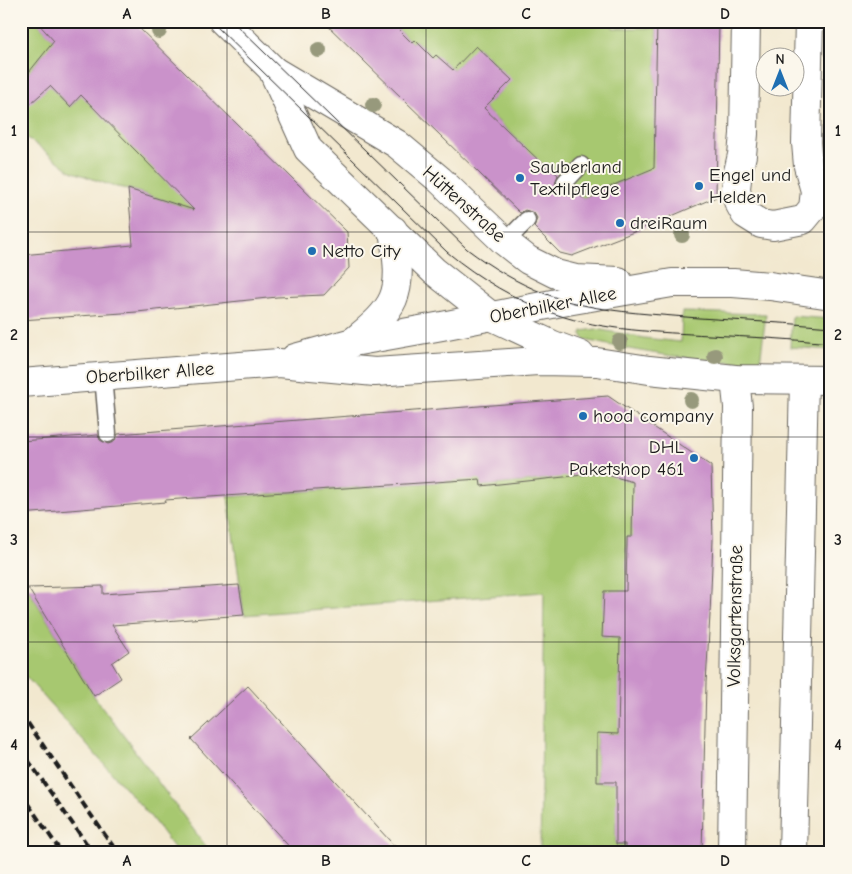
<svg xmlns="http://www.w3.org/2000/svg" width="852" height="874" font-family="'Comic Neue',sans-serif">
	<rect width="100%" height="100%" fill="#fbf7ec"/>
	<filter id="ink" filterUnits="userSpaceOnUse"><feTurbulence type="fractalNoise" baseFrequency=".02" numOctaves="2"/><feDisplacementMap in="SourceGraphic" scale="10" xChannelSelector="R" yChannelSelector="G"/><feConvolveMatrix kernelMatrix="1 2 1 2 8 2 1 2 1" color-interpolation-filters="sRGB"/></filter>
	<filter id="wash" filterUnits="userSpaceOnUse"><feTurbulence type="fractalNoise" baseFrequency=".0096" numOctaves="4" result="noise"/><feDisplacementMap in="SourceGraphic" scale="20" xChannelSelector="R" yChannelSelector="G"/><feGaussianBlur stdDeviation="1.12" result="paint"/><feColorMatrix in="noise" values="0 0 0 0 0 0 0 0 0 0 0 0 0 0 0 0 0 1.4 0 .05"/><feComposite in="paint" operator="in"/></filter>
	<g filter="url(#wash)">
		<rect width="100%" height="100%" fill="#f2e8cf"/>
		<g fill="#a7c870" stroke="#627246">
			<polygon points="21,21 36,21 59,46 51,54 44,53 27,75 50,86 70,107 89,86 200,212 128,189 112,186 71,171 21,133"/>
			<polygon points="390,21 612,21 613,28 657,28 655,138 670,168 617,183 583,198 549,167 546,171 516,138 482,106 491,101 511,80 477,46 453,70 436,55 433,58 415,40 412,43"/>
			<path d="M682,312L766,314L760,363C701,362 643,353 585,340L581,334L582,331L596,329L644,338L681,342Z"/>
			<polygon points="792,316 831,319 831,350 790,347"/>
			<polygon points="609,469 625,480 651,487 632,537 627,537 626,552 633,553 643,592 604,591 603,637 642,639 636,734 597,734 597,782 636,783 616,822 616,844 625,844 625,853 540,853 544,592 244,615 228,497 462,480 480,475 481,486 525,482"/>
			<polygon points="21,577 94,696 211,853 178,853 150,816 21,671"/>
		</g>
		<g id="blocks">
			<g fill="#ca92ca">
				<polygon points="36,21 132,21 347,232 349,268 324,295 277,297 137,312 21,320 21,255 133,245 128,189 194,210 81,95 70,107 50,86 21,112 21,82 54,41"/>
				<polygon points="323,21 390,21 412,43 415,40 433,58 436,55 453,70 476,46 512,80 484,108 548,169 549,167 558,175 555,184 559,190 567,192 572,189 583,198 654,168 657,21 719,21 716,197 639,230 572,256 560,253 534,227 537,218 534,213 525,210 520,213"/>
				<polygon points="608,396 711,466 713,540 710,615 706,683 702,853 625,853 625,844 616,844 616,782 597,782 597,733 618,734 620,638 602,637 604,591 626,591 627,537 632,537 633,482 601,473 481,486 480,479 165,500 166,502 21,514 21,441 98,435 100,440 108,444 114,442 118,434"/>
				<polygon points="239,585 244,615 112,625 129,651 112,663 121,678 94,696 28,588 103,586 103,594"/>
				<polygon points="248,686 401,853 295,853 191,739"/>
			</g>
		</g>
	</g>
	<g filter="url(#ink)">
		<use href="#blocks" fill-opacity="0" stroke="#67635b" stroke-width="1"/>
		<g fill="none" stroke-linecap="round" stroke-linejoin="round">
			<defs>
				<g id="service">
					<polyline points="565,182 581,165"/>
					<polyline points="505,242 527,220"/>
					<polyline points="103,376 108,434"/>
				</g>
				<g id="minor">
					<polyline points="746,21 744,134 742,155 738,172 736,188 738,201 745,214 761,224 773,226 803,220 813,208 815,191 808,166 806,143 809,21"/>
					<polyline points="732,853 738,407 735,379"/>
					<polyline points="793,853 804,380"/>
				</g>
				<g id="secondary">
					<polyline points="223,21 272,69 308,149 434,271 491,316 553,345 580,355"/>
					<polyline points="274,71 397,144 440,180 505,242 528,260 556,274 576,279 618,281"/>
					<path d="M353,342C367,330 385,317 393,299C402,278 396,252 393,230"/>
					<polyline points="295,358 353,342 442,326 567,301 672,283 733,283 770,286 831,295"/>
					<polyline points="21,383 279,363 375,372 538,361 597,362 649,370 735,379 831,380"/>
				</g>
			</defs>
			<use href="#service" stroke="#67635b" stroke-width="19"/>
			<use href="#minor" stroke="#67635b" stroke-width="30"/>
			<use href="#secondary" stroke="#67635b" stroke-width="30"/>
			<use href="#service" stroke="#fff" stroke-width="16"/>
			<use href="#minor" stroke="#fff" stroke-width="28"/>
			<use href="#secondary" stroke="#fff" stroke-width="28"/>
			<g stroke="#1c1c1c" stroke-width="1">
				<path d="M211,21L447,252C480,279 515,300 555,314C604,331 658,332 709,335C750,337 790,339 831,343"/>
				<path d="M232,21L467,249C491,267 517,283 546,294C579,307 614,311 649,314C710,320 770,321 831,327"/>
			</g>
			<g stroke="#1c1c1c" stroke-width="4" stroke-dasharray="8 4" stroke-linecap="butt">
				<polyline points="21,713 86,808 118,853"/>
				<polyline points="21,750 93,853"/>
				<polyline points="21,794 62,853"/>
				<polyline points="21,839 31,853"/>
			</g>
		</g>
		<g fill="#97997c">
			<circle cx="159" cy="31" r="8"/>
			<circle cx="319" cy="50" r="8"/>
			<circle cx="373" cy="105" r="8"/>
			<circle cx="682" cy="235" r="8"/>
			<circle cx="620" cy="342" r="8"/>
			<circle cx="715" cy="356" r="8"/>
			<circle cx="691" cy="400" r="8"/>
		</g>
	</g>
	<path fill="none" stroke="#1c1c1c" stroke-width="1" stroke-opacity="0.55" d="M227,21V853M426,21V853M625,21V853M21,232H831M21,437H831M21,642H831"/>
	<g fill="#1f6fb2" stroke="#fbf7ec" stroke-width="2">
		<circle cx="520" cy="178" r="5"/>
		<circle cx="699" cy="186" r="5"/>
		<circle cx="620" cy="223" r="5"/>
		<circle cx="312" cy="251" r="5"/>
		<circle cx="583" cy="416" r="5"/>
		<circle cx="694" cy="458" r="5"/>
	</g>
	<g text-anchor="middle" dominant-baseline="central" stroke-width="4" stroke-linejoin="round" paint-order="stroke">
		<g font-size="19" fill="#1c1c1c" stroke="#fbf7ec" text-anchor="start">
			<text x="530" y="167">Sauberland<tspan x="530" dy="22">Textilpflege</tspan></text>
			<text x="709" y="175">Engel und<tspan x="709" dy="22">Helden</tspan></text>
			<text x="630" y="223">dreiRaum</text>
			<text x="322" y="251">Netto City</text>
			<text x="593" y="416">hood company</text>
			<text x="684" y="447" text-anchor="end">DHL<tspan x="684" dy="22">Paketshop 461</tspan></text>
		</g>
		<g font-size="19" fill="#1c1c1c" stroke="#fbf7ec">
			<text transform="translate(464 204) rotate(42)">Hüttenstraße</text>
			<text transform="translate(553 305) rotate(-11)">Oberbilker Allee</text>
			<text transform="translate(150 373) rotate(-4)">Oberbilker Allee</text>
			<text transform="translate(735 616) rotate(-89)">Volksgartenstraße</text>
		</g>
	</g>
	<rect width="852" height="874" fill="none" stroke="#fbf7ec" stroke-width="55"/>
	<g transform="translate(780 72)"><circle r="24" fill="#fbf7ec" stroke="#a29f99"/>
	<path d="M0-4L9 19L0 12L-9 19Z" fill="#1f6fb2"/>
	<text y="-8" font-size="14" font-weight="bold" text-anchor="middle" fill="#1c1c1c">N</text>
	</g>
	<rect x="28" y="28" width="796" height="818" fill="none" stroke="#1c1c1c" stroke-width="2"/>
	<g font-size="16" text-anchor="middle" font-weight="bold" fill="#1c1c1c">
		<text x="127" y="19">A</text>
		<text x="326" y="19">B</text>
		<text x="526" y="19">C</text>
		<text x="725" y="19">D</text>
		<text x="14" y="136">1</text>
		<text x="838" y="136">1</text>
		<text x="14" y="340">2</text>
		<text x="838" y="340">2</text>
		<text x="14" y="545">3</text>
		<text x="838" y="545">3</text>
		<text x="14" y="750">4</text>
		<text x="838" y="750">4</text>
		<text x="127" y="866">A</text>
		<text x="326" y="866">B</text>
		<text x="526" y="866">C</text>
		<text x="725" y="866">D</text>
	</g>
</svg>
